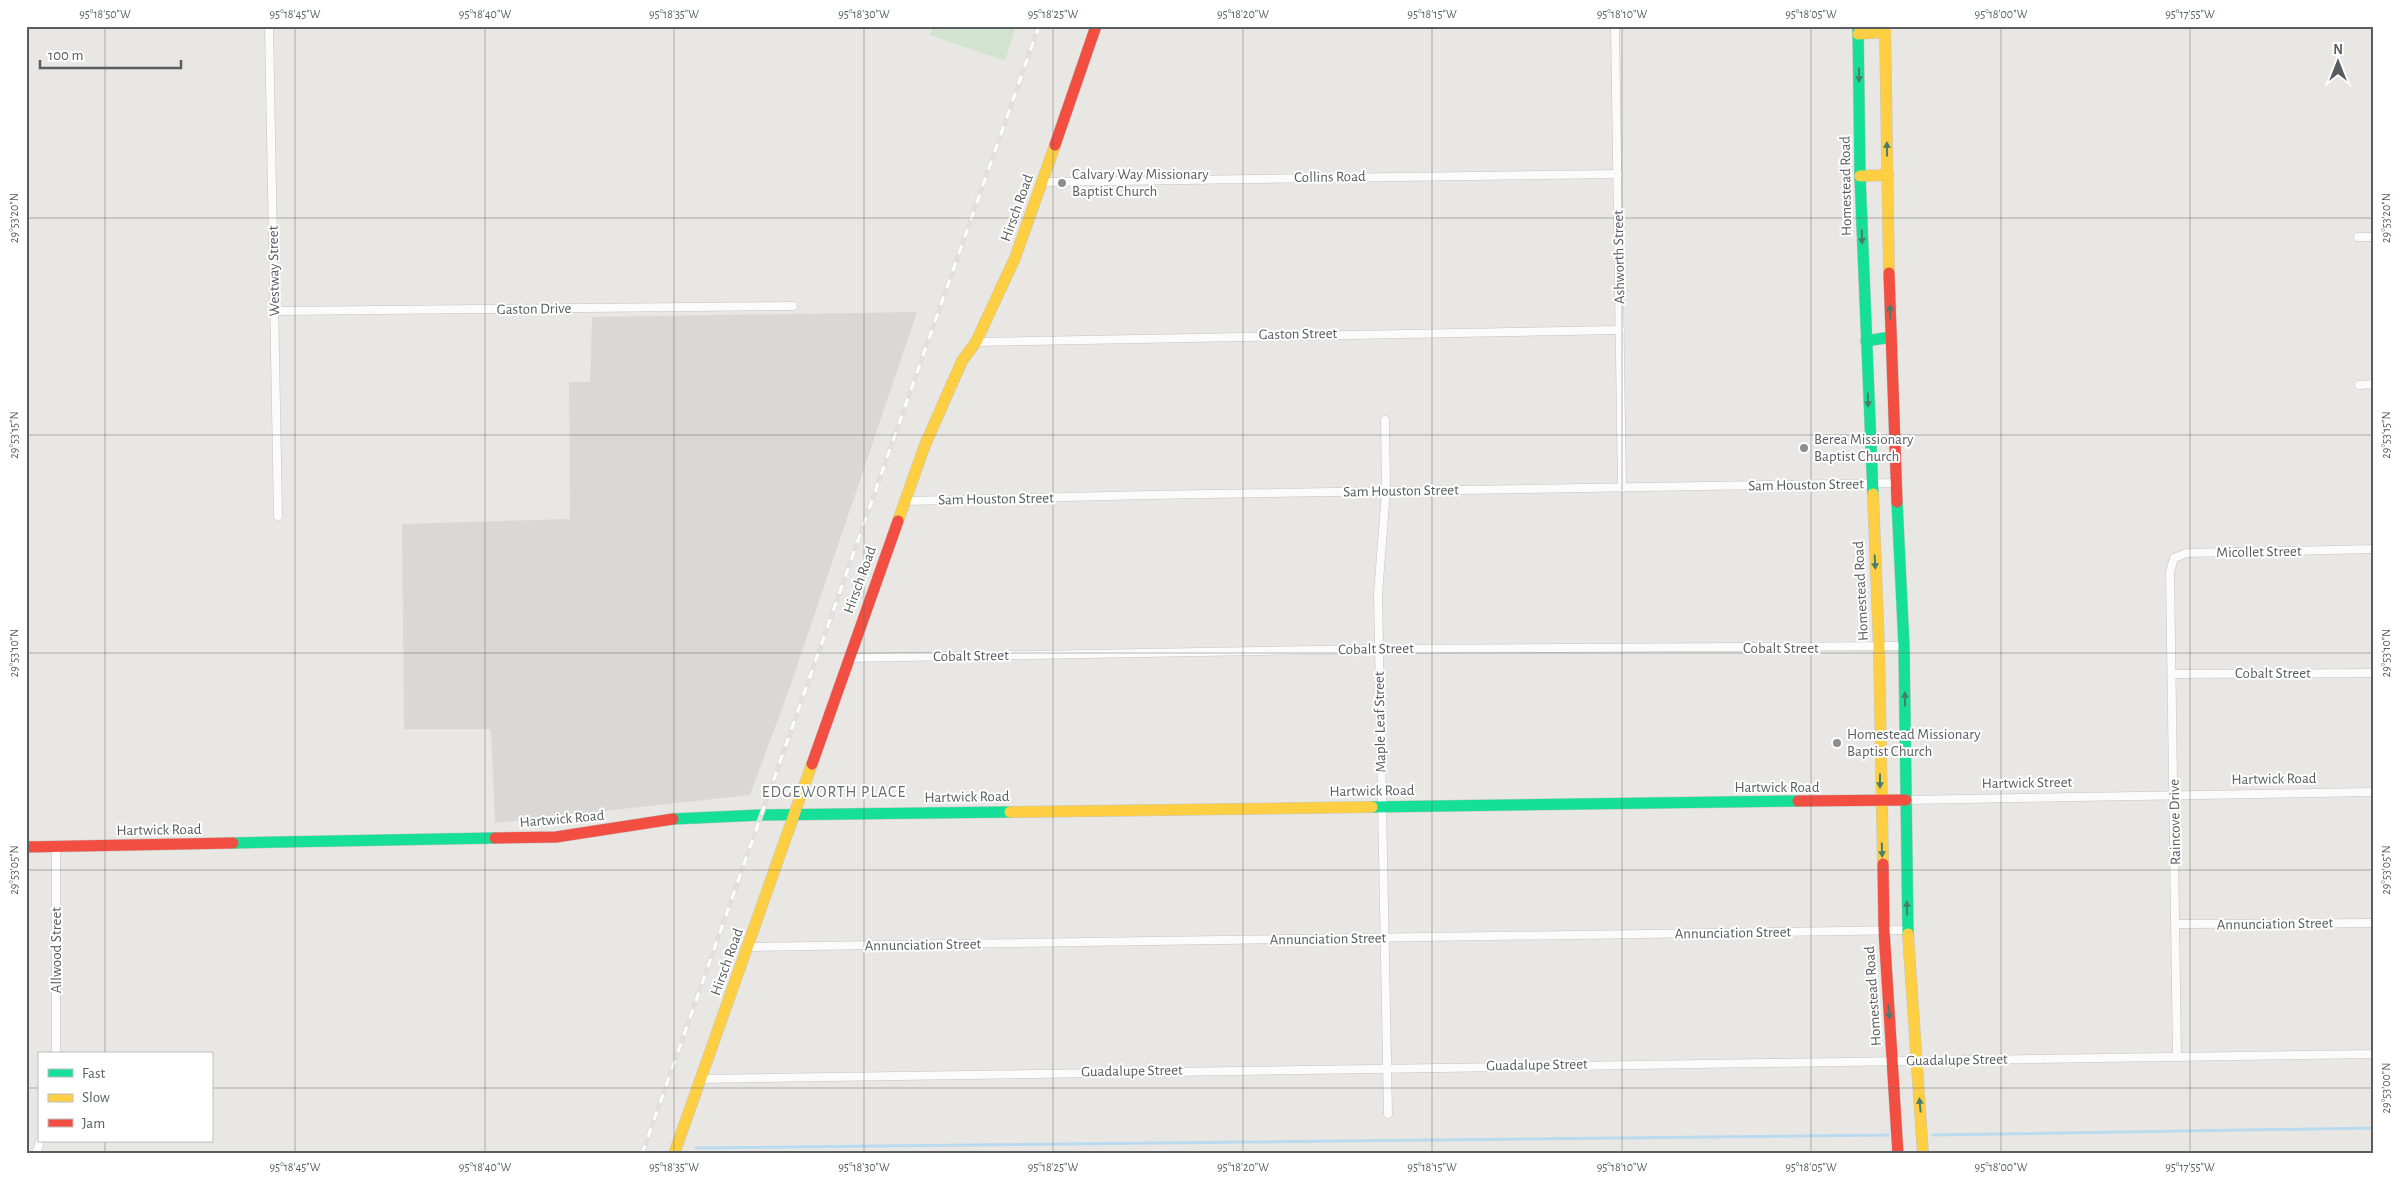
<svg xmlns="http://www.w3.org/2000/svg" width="2400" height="1180" font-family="'Alegreya Sans',sans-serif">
	<rect width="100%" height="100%" fill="#e9e7e3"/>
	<polygon fill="#dad8d4" points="917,312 791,684 750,795 495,823 491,729 404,729 402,524 570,519 569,382 590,382 592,317"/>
	<polygon fill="#d2e4cf" points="933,26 1016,26 1005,61 930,35"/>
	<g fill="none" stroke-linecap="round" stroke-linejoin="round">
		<g stroke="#badaf0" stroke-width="3">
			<polyline points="1933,1135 2374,1128"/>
			<polyline points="696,1148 1888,1135"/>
		</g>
		<defs>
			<g id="street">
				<polyline points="269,26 278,516"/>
				<polyline points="1615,26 1622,488"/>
				<polyline points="1042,182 1618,174"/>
				<polyline points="2358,237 2374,237"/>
				<polyline points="275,311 793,306"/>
				<polyline points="976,342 1620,330"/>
				<polyline points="2359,385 2374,384"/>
				<polyline points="1385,420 1386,491 1378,594 1388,1114"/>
				<polyline points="906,501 1147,495 1897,483"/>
				<polyline points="848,658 1379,649 1904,646"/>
				<polyline points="2172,674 2374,673"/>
				<polyline points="1906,800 2374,792"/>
				<polyline points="56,846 56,1054"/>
				<polyline points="2176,924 2374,923"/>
				<polyline points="748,947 1908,930"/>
				<polyline points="2177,1057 2170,572 2174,558 2187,553 2374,549"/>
				<polyline points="700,1079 2374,1054"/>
				<polyline points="36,1154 40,1141"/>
			</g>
			<g id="fast">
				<polyline points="1858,26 1860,176 1873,494"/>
				<polyline points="1866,341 1891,337"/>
				<polyline points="1897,502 1904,646 1908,934"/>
				<polyline points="1372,807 1798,801"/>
				<polyline points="673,819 761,815 1010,812"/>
				<polyline points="233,843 495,838"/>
			</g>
			<g id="slow">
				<polyline points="1885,26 1889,273"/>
				<polyline points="1858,34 1885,32"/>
				<polyline points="1860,176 1888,175"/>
				<polyline points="1873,494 1879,647 1883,864"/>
				<polyline points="898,521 925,445 962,361 976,342 1015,258 1055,145"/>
				<polyline points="1010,812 1372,807"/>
				<polyline points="1908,934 1923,1154"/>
				<polyline points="674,1154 812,764"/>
			</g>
			<g id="jam">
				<polyline points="1055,145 1096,26"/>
				<polyline points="1889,273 1897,502"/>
				<polyline points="812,764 898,521"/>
				<polyline points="1798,801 1906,800"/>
				<polyline points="495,838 556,837 673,819"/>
				<polyline points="26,847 233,843"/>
				<polyline points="1883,864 1884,930 1898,1154"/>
			</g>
		</defs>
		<use href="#street" stroke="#c4c4c4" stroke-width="9"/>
		<use href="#fast" stroke="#c4c4c4" stroke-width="12"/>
		<use href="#slow" stroke="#c4c4c4" stroke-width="12"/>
		<use href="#jam" stroke="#c4c4c4" stroke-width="12"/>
		<use href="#street" stroke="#fcfbfb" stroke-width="8"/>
		<use href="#fast" stroke="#16e098" stroke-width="11"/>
		<use href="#slow" stroke="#ffcf43" stroke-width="11"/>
		<use href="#jam" stroke="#f24e42" stroke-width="11"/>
		<defs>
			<polyline id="rail" points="642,1154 1039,26"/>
		</defs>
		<use href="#rail" stroke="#e0e0e0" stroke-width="5"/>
		<use href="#rail" stroke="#fff" stroke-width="3" stroke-dasharray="9" stroke-linecap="butt"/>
	</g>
	<defs><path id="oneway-solid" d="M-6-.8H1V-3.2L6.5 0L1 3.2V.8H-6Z" transform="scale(1.25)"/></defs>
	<g fill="#487e6e">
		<use href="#oneway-solid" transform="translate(1859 75) rotate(89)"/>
		<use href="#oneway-solid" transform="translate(1887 149) rotate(-91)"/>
		<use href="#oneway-solid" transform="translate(1862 237) rotate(88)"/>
		<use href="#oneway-solid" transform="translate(1890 312) rotate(-91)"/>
		<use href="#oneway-solid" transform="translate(1868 400) rotate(88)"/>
		<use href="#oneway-solid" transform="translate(1875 562) rotate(87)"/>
		<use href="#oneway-solid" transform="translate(1905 699) rotate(-90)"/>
		<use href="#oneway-solid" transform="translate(1880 781) rotate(90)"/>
		<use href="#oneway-solid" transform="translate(1882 850) rotate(88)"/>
		<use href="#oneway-solid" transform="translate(1907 908) rotate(-92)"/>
		<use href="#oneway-solid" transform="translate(1889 1012) rotate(86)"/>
		<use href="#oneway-solid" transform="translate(1920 1105) rotate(-95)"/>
	</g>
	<path fill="none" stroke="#595d60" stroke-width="1" stroke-opacity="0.45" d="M105,26V1054M295,26V1154M485,26V1154M674,26V1154M864,26V1154M1053,26V1154M1243,26V1154M1432,26V1154M1622,26V1154M1811,26V1154M2001,26V1154M2190,26V1154M26,218H2374M26,435H2374M26,653H2374M26,870H2374M26,1088H39M211,1088H2374M105,1141V1154"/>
	<g fill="#8b8d8e" stroke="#fff" stroke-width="2">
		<circle cx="1062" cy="183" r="5"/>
		<circle cx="1804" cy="448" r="5"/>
		<circle cx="1837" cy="743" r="5"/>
	</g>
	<g text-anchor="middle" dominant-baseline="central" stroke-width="4" stroke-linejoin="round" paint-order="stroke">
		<g font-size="15" fill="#595d60" stroke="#fff" text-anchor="start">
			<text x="1072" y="174">Calvary Way Missionary<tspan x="1072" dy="17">Baptist Church</tspan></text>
			<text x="1814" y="439">Berea Missionary<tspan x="1814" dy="17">Baptist Church</tspan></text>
			<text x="1847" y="734">Homestead Missionary<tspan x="1847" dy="17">Baptist Church</tspan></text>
		</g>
		<g font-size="15" fill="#595d60" stroke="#fff">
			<text transform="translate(1330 177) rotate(-1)">Collins Road</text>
			<text transform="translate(1846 186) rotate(-91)">Homestead Road</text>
			<text transform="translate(1017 208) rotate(-70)">Hirsch Road</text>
			<text transform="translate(1619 257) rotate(-91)">Ashworth Street</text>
			<text transform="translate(274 271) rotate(-91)">Westway Street</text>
			<text transform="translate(534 309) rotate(-1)">Gaston Drive</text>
			<text transform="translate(1298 334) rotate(-1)">Gaston Street</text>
			<text transform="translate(1806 485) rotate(-1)">Sam Houston Street</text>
			<text transform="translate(1401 491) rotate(-1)">Sam Houston Street</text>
			<text transform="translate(996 499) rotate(-1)">Sam Houston Street</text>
			<text transform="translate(2259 552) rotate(-1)">Micollet Street</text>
			<text transform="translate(860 580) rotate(-70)">Hirsch Road</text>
			<text transform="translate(1861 591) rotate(-93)">Homestead Road</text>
			<text x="1781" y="648">Cobalt Street</text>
			<text transform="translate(1376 649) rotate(-1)">Cobalt Street</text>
			<text transform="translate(971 656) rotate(-1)">Cobalt Street</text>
			<text x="2273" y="673">Cobalt Street</text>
			<text transform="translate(1380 722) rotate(-91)">Maple Leaf Street</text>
			<text transform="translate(2274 779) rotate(-1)">Hartwick Road</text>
			<text transform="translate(2027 783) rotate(-1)">Hartwick Street</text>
			<text x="1777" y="787">Hartwick Road</text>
			<text transform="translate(1372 791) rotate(-1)">Hartwick Road</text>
			<text transform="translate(967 797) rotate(-1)">Hartwick Road</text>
			<text transform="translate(562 819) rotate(-5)">Hartwick Road</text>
			<text transform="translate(2175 822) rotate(-91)">Raincove Drive</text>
			<text transform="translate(159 830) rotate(-1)">Hartwick Road</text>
			<text transform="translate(2275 924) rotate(-1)">Annunciation Street</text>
			<text transform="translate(1733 933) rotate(-1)">Annunciation Street</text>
			<text transform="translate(1328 939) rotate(-1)">Annunciation Street</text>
			<text transform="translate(923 945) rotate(-1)">Annunciation Street</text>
			<text transform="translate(56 950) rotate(-90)">Allwood Street</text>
			<text transform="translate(727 962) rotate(-70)">Hirsch Road</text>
			<text transform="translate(1873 996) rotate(-94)">Homestead Road</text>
			<text transform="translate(1957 1060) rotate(-1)">Guadalupe Street</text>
			<text transform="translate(1537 1065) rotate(-1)">Guadalupe Street</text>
			<text transform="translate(1132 1071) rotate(-1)">Guadalupe Street</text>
		</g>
		<g font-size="16" letter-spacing="1" fill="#6b6f72" stroke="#fff">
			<text x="834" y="792">EDGEWORTH PLACE</text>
		</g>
	</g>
	<rect width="2400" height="1180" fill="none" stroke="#ffffff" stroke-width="55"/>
	<rect x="38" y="1052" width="175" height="90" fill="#ffffff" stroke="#bdbebf"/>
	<rect x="48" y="1069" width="25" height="8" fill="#16e098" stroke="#bdbebf"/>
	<text x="82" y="1078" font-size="15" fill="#595d60">Fast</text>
	<rect x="48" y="1094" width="25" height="8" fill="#ffcf43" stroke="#bdbebf"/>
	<text x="82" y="1102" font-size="15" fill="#595d60">Slow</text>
	<rect x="48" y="1119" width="25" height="8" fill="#f24e42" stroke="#bdbebf"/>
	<text x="82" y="1128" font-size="15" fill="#595d60">Jam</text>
	<g transform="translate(2338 62)" stroke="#ffffff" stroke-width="4" paint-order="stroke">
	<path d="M0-4L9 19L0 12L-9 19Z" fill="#595d60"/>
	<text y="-8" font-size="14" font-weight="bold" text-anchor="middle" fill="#595d60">N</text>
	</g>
	<path d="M40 60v8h141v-8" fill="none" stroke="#595d60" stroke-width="2.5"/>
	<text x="48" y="60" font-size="15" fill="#595d60" stroke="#ffffff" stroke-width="4" paint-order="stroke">100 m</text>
	<rect x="28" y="28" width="2344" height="1124" fill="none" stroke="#595d60" stroke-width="2"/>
	<g font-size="12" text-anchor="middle" fill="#595d60">
		<text x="105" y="18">95°18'50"W</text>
		<text x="295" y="18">95°18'45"W</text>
		<text x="485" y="18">95°18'40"W</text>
		<text x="674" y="18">95°18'35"W</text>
		<text x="864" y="18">95°18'30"W</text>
		<text x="1053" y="18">95°18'25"W</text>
		<text x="1243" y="18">95°18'20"W</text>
		<text x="1432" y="18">95°18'15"W</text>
		<text x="1622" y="18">95°18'10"W</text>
		<text x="1811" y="18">95°18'05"W</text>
		<text x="2001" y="18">95°18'00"W</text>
		<text x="2190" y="18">95°17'55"W</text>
		<text transform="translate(14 218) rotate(-90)" y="4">29°53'20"N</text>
		<text transform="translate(2386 218) rotate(-90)" y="4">29°53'20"N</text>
		<text transform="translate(14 435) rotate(-90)" y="4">29°53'15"N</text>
		<text transform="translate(2386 435) rotate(-90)" y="4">29°53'15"N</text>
		<text transform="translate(14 653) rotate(-90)" y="4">29°53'10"N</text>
		<text transform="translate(2386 653) rotate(-90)" y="4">29°53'10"N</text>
		<text transform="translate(14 870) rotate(-90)" y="4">29°53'05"N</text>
		<text transform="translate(2386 870) rotate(-90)" y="4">29°53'05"N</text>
		<text transform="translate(2386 1088) rotate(-90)" y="4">29°53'00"N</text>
		<text x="295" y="1171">95°18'45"W</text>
		<text x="485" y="1171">95°18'40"W</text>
		<text x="674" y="1171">95°18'35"W</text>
		<text x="864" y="1171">95°18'30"W</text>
		<text x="1053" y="1171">95°18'25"W</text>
		<text x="1243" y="1171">95°18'20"W</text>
		<text x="1432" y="1171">95°18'15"W</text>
		<text x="1622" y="1171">95°18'10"W</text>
		<text x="1811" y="1171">95°18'05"W</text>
		<text x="2001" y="1171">95°18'00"W</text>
		<text x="2190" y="1171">95°17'55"W</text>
	</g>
</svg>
